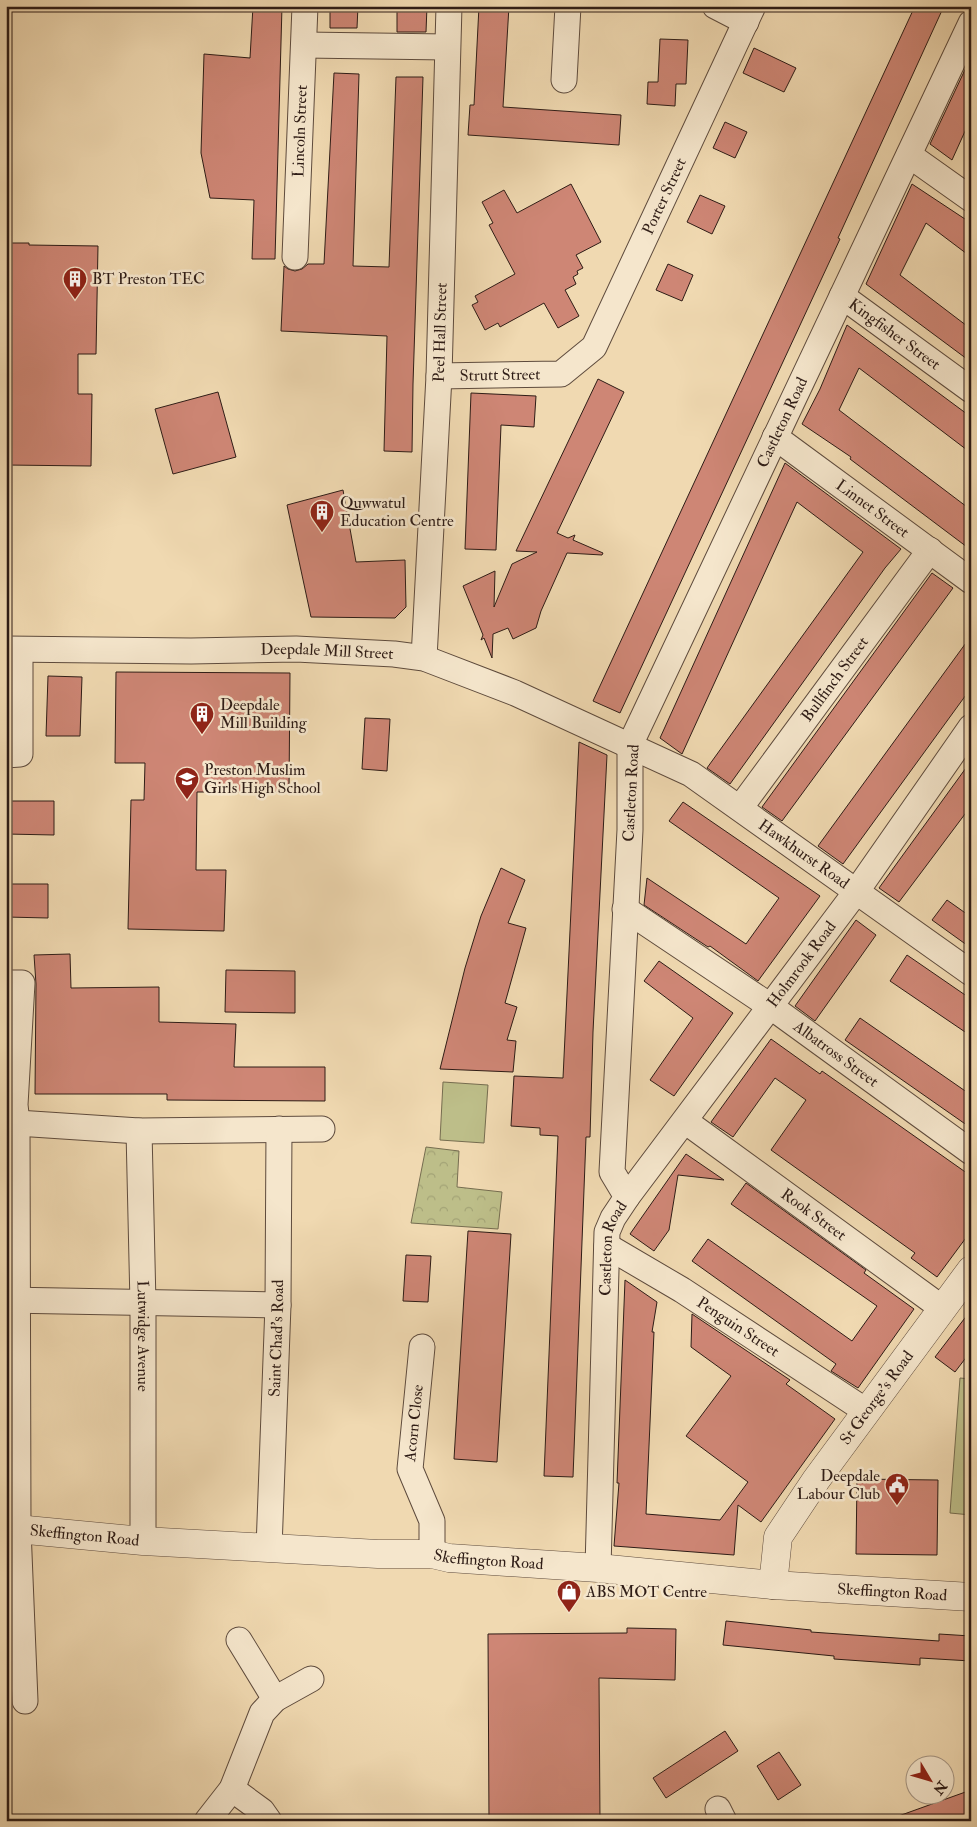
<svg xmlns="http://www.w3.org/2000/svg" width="977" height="1827" font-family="'IM FELL Double Pica',serif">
	<defs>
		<pattern id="park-crowns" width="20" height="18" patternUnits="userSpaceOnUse" patternTransform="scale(1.25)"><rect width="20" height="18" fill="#bdbe89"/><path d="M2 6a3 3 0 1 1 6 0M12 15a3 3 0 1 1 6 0" fill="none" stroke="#a3a376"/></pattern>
		<pattern id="water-rules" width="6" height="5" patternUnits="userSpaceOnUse" patternTransform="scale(1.25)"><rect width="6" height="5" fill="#9abaaa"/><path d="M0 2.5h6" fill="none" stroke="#859f92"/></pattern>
	</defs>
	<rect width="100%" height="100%" fill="#f0d9b1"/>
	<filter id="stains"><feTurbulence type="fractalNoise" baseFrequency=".004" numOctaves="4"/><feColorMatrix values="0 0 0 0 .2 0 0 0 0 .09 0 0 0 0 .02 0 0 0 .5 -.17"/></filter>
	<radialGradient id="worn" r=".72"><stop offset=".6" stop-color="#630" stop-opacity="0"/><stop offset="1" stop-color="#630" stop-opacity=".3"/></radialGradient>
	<polygon fill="url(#park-crowns)" stroke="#766d50" points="426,1147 459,1151 457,1187 502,1192 498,1229 411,1223"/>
	<g fill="#bdbe89" stroke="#766d50">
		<polygon points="443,1082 488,1085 484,1143 440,1140"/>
		<polygon points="960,1378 971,1379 971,1515 950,1513"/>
	</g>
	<polygon fill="url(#water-rules)" stroke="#6f7b6f" points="24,6 113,6 114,8 111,11 39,10 35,7"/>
	<g fill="#ce8675" stroke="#2e1c16">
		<polygon points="253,6 282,6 275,259 252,259 254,200 210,198 201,153 204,54 250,58"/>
		<polygon points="330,6 358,6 357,28 330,28"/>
		<polygon points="397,6 427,6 426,32 397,32"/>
		<polygon points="479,6 509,6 503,107 621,115 619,145 468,135 470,105 474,105"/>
		<polygon points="915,6 944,6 838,238 840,239 620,713 593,701"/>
		<polygon points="660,39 688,40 686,84 676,84 675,106 647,104 648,82 658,82"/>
		<polygon points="754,48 796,68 784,92 743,73"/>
		<polygon points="971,57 971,118 952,160 930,144"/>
		<polygon points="334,73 359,74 353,266 389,267 396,77 423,77 413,384 412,452 384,451 387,336 281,331 284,266 288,269 295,271 302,269 308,264 324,264"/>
		<polygon points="725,122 747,132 735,158 713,148"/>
		<polygon points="571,184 601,242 576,255 583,268 577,271 578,274 573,277 576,284 565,290 579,316 558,328 544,303 500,327 498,323 485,330 472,305 478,302 475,296 515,274 489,225 493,223 482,202 504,190 517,213"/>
		<polygon points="912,184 971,223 971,257 926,223 900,275 971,329 971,362 866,284"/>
		<polygon points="700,195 725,206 712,234 687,222"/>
		<polygon points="6,243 29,243 29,245 98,246 96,354 78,354 78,394 92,394 91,466 6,465"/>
		<polygon points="668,264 693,275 682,301 656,290"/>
		<polygon points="847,325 971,417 971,453 859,368 839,410 971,510 971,550 850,459 851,457 802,424 820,389"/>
		<polygon points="598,379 624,392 557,533 568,538 575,535 573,540 603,553 602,555 567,553 541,611 536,628 513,639 508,628 493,634 492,658 484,638 481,640 483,635 463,586 495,571 494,607 512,564 537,552 516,551"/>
		<polygon points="218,392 236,457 173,474 155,409"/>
		<polygon points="471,393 536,396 534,427 501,425 496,550 465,549"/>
		<polygon points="785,463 901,549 885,568 730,784 707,768 863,552 797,502 682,754 660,738"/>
		<polygon points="343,490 356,562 405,560 406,607 395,618 311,617 287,505"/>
		<polygon points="932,573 953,588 782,821 762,807"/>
		<polygon points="971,636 971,688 843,864 818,846"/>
		<polygon points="116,672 290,673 289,792 197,792 196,870 226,870 224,931 128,929 131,800 144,800 145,763 115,763"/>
		<polygon points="48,676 82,677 80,736 46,736"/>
		<polygon points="365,718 390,719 387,771 362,769"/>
		<polygon points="579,742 607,755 593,1032 590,1137 586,1137 573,1477 544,1476 558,1136 540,1135 540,1128 511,1126 514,1076 563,1078"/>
		<polygon points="971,761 971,806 899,902 879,888"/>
		<polygon points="6,801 54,801 54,835 6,834"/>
		<polygon points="683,802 820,896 758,981 710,946 708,947 644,905 647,878 746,944 779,898 669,821"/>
		<polygon points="501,868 525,880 508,923 526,928 505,1003 517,1007 507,1040 516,1041 513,1072 440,1069 465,968 481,916"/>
		<polygon points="6,884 48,884 48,918 6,917"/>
		<polygon points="947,900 971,917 971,948 932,920"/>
		<polygon points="856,920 876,935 815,1021 795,1006"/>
		<polygon points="70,954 71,988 159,987 159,1022 236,1024 234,1067 325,1067 325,1101 167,1100 167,1094 35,1094 36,984 34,955"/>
		<polygon points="907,955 971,999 971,1036 890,981"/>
		<polygon points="659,961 733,1013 674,1096 650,1080 693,1018 644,981"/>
		<polygon points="226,970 295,971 295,1013 225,1012"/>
		<polygon points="860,1018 971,1095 971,1128 845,1040"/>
		<polygon points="771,1039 820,1074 822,1071 971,1176 971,1231 937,1277 911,1258 915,1253 771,1150 806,1100 775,1078 733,1137 711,1122"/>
		<polygon points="686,1154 724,1180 678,1175 669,1230 654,1251 630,1234"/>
		<polygon points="746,1183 866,1270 864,1273 914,1309 858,1388 831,1371 836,1364 692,1261 708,1239 852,1341 877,1306 731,1204"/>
		<polygon points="468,1231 511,1234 497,1462 454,1459"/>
		<polygon points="406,1255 431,1256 428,1302 403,1301"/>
		<polygon points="625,1280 657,1302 652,1332 654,1332 646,1514 720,1520 748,1482 686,1436 731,1376 691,1347 692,1314 790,1380 786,1384 835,1419 761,1522 738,1505 734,1555 614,1546 619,1483 617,1483"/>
		<polygon points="971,1310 971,1351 955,1372 935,1357"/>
		<polygon points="857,1479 938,1480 937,1555 856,1554"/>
		<polygon points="726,1621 811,1630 811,1632 939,1641 939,1634 971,1636 971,1661 920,1658 920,1665 834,1659 834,1656 723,1645"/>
		<polygon points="627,1628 676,1629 675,1680 599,1678 600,1821 489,1821 488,1634 627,1633"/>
		<polygon points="725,1731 738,1751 666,1798 653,1778"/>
		<polygon points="779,1752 801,1785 778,1800 757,1766"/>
		<polygon points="971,1790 971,1816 958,1821 893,1821 893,1818"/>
	</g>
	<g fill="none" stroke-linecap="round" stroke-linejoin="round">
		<defs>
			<g id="minor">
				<polyline points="715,6 746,22"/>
				<polyline points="304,45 447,47"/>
				<polyline points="564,80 568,6"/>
				<polyline points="909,155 971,199"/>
				<path id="s1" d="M295,257L305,6"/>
				<path id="s2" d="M842,296L971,390"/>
				<path id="s3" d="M439,376L561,374L594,347L753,6"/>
				<path id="s4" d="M775,437L971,581"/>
				<path id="s5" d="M6,649L191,651L296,649L394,654L424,658L515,693L691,774L971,973"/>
				<path id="s6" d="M424,658L439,376L449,6"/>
				<polyline points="6,755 20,754 20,650"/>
				<path id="s7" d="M740,808L930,550"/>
				<path id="s8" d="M625,909L770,1006L971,1152"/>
				<polyline points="6,983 22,983 15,1105 17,1123 18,1529 25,1701"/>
				<path id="s9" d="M685,1121L942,1308"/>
				<polyline points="17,1123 139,1131 322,1129"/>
				<path id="s10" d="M139,1131L143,1304V1541"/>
				<path id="s11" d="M627,1197L856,892L971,727"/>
				<path id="s12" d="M607,1246L682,1290L866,1411"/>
				<polyline points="6,1300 278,1305"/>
				<polyline points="422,1347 410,1469 432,1521 432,1554"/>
				<path id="s13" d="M269,1548L278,1305L279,1129"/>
				<path id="s14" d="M598,1568L607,1232L613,1218L627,1197L612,1172L630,830V745L971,23"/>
				<polyline points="239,1640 275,1699"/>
				<polyline points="232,1789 262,1811 269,1821"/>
				<polyline points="718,1809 724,1821"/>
				<polyline points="207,1821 232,1789 262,1713 275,1699 311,1679"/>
			</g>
			<g id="tertiary">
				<path id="s15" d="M6,1528L143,1541L378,1554H432L449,1558L598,1568L773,1585L971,1597"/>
				<path id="s16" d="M773,1585L778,1537L816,1480L971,1270"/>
			</g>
		</defs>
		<use href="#minor" stroke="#5e4b3d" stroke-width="27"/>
		<use href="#tertiary" stroke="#5e4b3d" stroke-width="29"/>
		<use href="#minor" stroke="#f5e6cc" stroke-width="25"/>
		<use href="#tertiary" stroke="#f5e6cc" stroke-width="28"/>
	</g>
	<defs>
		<symbol id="building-pin" viewBox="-11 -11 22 30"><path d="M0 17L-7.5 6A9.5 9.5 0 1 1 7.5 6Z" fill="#8f2418" stroke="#f5e6cc"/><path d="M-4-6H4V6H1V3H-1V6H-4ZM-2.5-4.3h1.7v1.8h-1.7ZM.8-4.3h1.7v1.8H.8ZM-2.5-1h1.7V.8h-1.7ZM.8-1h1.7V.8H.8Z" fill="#fff"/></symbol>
		<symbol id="school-pin" viewBox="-11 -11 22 30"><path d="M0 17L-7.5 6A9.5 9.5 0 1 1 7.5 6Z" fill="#8f2418" stroke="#f5e6cc"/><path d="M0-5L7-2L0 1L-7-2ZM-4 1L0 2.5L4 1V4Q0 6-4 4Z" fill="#fff"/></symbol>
		<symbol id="civic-pin" viewBox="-11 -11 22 30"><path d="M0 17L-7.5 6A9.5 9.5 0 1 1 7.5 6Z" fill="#8f2418" stroke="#f5e6cc"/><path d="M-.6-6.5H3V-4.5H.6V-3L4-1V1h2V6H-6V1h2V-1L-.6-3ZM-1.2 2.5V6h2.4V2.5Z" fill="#fff"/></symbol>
		<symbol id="shop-pin" viewBox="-11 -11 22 30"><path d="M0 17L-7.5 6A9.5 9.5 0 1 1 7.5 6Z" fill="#8f2418" stroke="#f5e6cc"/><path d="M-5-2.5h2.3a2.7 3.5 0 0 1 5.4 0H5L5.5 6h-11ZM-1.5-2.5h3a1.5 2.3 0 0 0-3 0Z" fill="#fff"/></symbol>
	</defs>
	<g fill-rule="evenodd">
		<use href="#building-pin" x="61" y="265" width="28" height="38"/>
		<use href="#building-pin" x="308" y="498" width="28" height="38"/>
		<use href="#building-pin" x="188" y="700" width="28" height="38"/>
		<use href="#school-pin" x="173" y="765" width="28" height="38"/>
		<use href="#civic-pin" x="883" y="1471" width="28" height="38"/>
		<use href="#shop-pin" x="555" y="1578" width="28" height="38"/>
	</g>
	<g text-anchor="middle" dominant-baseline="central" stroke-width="5" stroke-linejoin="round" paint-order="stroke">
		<g font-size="16" fill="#2e1c16" stroke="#f5e6cc">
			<text stroke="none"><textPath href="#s1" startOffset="126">Lincoln Street</textPath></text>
			<text stroke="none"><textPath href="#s3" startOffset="331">Porter Street</textPath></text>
			<text stroke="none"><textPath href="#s6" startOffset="326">Peel Hall Street</textPath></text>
			<text stroke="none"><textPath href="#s2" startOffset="65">Kingfisher Street</textPath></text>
			<text stroke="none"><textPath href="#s3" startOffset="61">Strutt Street</textPath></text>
			<text stroke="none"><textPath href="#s14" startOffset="1190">Castleton Road</textPath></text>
			<text stroke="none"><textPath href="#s4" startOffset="121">Linnet Street</textPath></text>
			<text stroke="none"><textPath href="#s5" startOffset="321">Deepdale Mill Street</textPath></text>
			<text stroke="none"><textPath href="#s7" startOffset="160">Bullfinch Street</textPath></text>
			<text transform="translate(631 793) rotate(-87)">Castleton Road</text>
			<text stroke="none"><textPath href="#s5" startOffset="848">Hawkhurst Road</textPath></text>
			<text stroke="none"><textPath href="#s11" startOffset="291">Holmrook Road</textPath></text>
			<text stroke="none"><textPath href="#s8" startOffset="256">Albatross Street</textPath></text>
			<text stroke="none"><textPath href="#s9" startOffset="159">Rook Street</textPath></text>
			<text stroke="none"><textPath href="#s14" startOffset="321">Castleton Road</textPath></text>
			<text stroke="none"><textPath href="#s12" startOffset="154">Penguin Street</textPath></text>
			<text stroke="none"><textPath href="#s10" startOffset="205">Lutwidge Avenue</textPath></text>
			<text stroke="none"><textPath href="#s13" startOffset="210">Saint Chad's Road</textPath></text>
			<text stroke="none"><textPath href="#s16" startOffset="219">St George's Road</textPath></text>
			<text transform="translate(414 1423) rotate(-84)">Acorn Close</text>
			<text stroke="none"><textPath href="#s15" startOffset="79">Skeffington Road</textPath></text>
			<text stroke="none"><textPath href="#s15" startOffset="484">Skeffington Road</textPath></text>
			<text stroke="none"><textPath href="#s15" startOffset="889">Skeffington Road</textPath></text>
		</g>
		<g font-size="16" fill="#2e1c16" stroke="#f5e6cc" text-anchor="start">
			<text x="92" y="279">BT Preston TEC</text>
			<text x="340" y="503">Quwwatul<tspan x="340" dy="18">Education Centre</tspan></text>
			<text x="220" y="705">Deepdale<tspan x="220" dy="18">Mill Building</tspan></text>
			<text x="204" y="770">Preston Muslim<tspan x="204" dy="18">Girls High School</tspan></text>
			<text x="880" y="1476" text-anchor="end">Deepdale<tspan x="880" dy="18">Labour Club</tspan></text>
			<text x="586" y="1592">ABS MOT Centre</text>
		</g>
	</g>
	<rect width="977" height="1827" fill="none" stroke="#f0d9b1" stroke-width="25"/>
	<rect x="8" y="8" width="962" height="1812" fill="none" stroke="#2e1c16" stroke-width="2.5"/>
	<rect x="12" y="12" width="952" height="1802" fill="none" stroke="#2e1c16"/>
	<g transform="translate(930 1780) rotate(128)"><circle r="24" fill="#f5e6cc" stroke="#a59583"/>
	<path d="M0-4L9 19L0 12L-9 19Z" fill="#8f2418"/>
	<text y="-8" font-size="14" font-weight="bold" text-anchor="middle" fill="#2e1c16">N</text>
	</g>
	<rect width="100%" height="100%" filter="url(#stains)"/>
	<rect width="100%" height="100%" fill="url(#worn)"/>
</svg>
